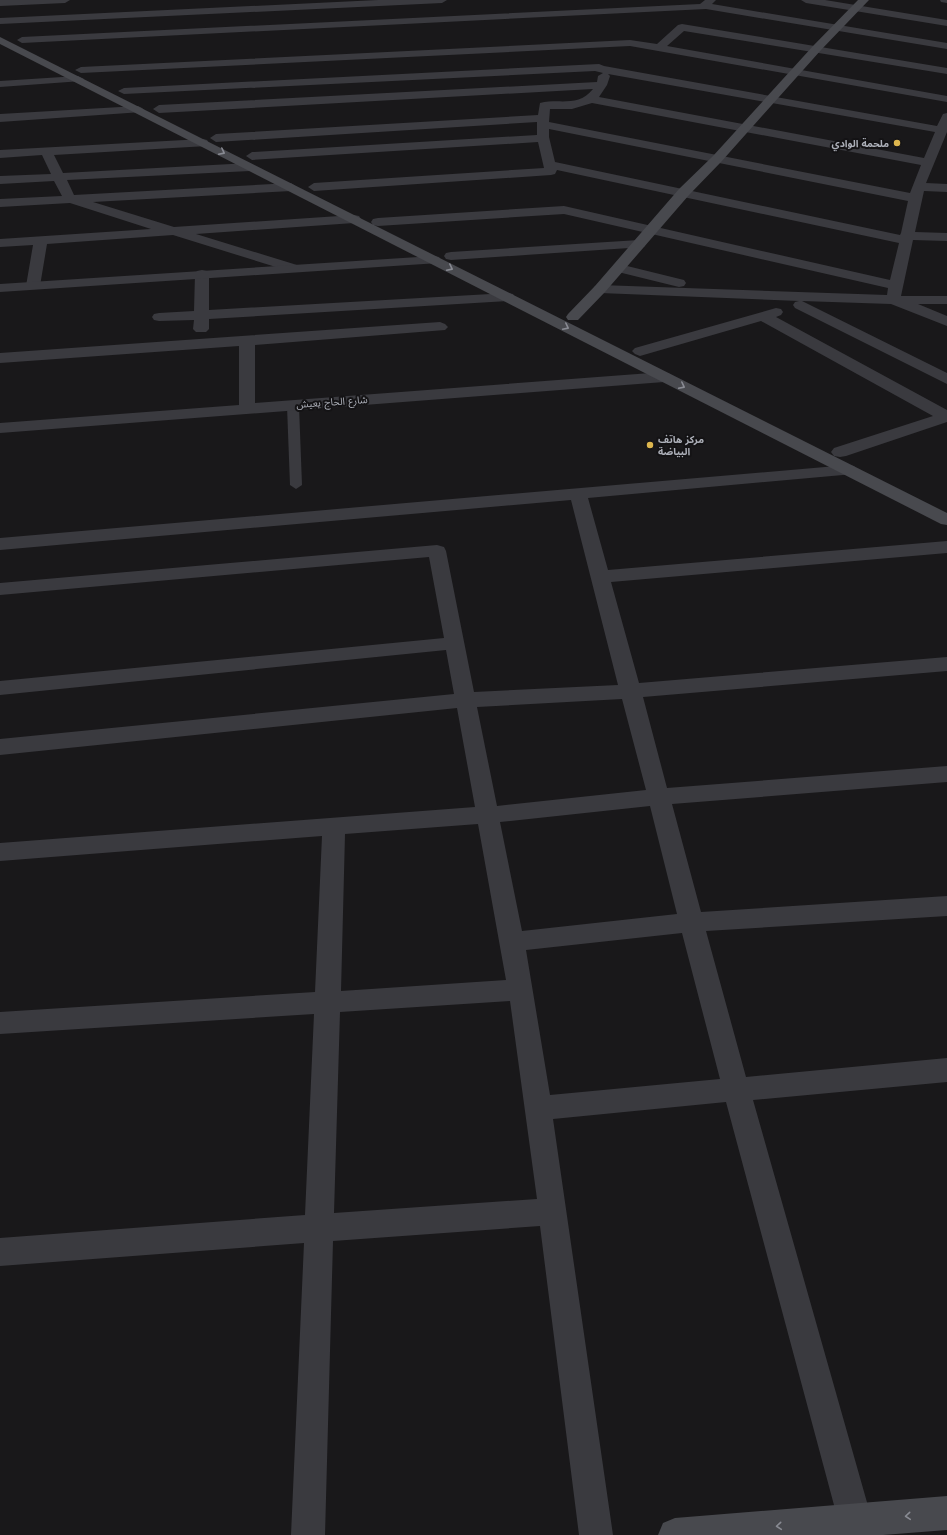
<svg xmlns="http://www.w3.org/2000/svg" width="947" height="1535" font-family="'Work Sans','Noto Sans Arabic',sans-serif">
	<rect width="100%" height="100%" fill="#19181a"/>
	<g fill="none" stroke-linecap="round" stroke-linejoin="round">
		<polygon fill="#3a3a3f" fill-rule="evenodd" points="293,403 299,406 302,485 296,489 290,485 287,406"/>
		<g fill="#3a3a3f" fill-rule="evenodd">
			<polygon points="0,0 70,0 65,3 0,6"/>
			<polygon points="378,0 447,0 442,3 0,24 0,18"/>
			<polygon points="705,0 716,0 712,4 947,43 947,49 706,9 22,43 17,40 22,37 700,4"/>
			<polygon points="801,0 825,0 947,20 947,26 806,3"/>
			<polygon points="940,0 947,0 947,3 941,2"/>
			<polygon points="682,24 947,68 947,74 684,31 667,46 947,96 947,102 630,46 81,73 75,70 81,67 630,40 657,44 678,25"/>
			<path d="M599,64L604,66L937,126L943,114L947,113V132L926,183L947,184V192L924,191L915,232L947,233V241L913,240L901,296H947V304H918L947,316V326L891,304L802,301L947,373V384L795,308L793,305L795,302L799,301L600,293L595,292L593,289L595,286L600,285L887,295L888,288L564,214L378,226L373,225L371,222L373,219L378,218L564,206L890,280L899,243L557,170L555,174L551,175L314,191L308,187L314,183L544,168L538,142L252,160L246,156L252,152L537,135V122L216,142L210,138L216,134L538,115L540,103C560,98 578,108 593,89L159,113L153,109L159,105L597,82L598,76L603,73L595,71L124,94L118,91L124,88ZM608,74L935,132L924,158L599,97L607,85L610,76ZM592,103L921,165L910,193L549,122L550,109H572ZM549,129L908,201L901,233L900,235L555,162L549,137Z"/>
			<polygon points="78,76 84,79 82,81 0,87 0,81"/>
			<polygon points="138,106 142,108 144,110 142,112 0,122 0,114"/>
			<polygon points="203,139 207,140 209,143 207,146 54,155 63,173 250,163 256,167 250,171 67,180 74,195 291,183 297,187 291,191 93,202 174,227 354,215 359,216 361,219 359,222 354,223 196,234 297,265 299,268 297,271 292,272 173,235 47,244 40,286 38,289 28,289 26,286 33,245 0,247 0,239 151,229 70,203 0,207 0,199 62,196 54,181 0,184 0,176 51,174 42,155 0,158 0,150"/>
			<polygon points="639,240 644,241 646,244 644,247 451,260 446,259 444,256 446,253 451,252"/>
			<polygon points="619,264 684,280 686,283 684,286 679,287 614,271 612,268 614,265"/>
			<polygon points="202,270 207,271 209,274 209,310 508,293 513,294 515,297 513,300 508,301 209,319 209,329 206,332 196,332 193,329 194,320 159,321 154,320 152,317 154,314 159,313 194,311 195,274 197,271"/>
			<polygon points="776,308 781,309 783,312 781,315 776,317 947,410 947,422 846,456 840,457 834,456 831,452 834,448 933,416 761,321 640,356 635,354 632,351 635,348"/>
			<polygon points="440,322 445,324 448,327 445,330 255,345 255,403 664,372 670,374 672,377 670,380 664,382 0,433 0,423 239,405 239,346 0,363 0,353"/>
			<path d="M848,465L854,466L857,470L854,474L588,498L608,570L947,541V553L611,582L639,683L947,657V671L643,697L667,788L947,766V782L672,804L701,912L947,896V916L706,931L746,1077L947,1058V1082L753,1100L872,1520L867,1532C858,1535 852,1535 843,1532L838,1520L726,1102L553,1119L613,1535H579L540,1226L333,1241L325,1535H291L304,1243L0,1266V1238L305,1215L314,1014L0,1034V1012L315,992L322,836L0,861V843L475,807L457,708L0,755V739L454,694L446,650L0,695V681L444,638L429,557L0,595V583L437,545L444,547L446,551L474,692L618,685L571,500L0,550V538ZM622,699L646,790L497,806L477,707ZM650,806L677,914L522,931L500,822ZM478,824L506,980L341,991L345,834ZM682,933L720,1079L550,1095L526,950ZM510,1001L537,1199L334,1213L340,1012Z"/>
		</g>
		<polygon fill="#3a3a3f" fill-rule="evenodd" points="434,256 439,257 441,260 439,263 0,292 0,284"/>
		<g fill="#48494e" fill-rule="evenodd">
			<polygon points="858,0 869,0 821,50 721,162 689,195 605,292 578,320 568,320 566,317 568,314 595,286 679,189 713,156 813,46"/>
			<polygon points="0,37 947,513 947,525 941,524 0,44"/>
			<polygon points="947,1496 947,1530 883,1535 658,1535 663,1523 675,1518"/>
		</g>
	</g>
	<defs><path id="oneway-chevron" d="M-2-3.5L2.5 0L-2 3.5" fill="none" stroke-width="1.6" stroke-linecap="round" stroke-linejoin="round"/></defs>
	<g stroke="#898b93">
		<use href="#oneway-chevron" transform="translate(222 152) rotate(27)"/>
		<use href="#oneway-chevron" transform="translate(450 268) rotate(27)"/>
		<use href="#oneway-chevron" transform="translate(566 327) rotate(27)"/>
		<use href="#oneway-chevron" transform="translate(682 386) rotate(27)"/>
		<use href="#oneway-chevron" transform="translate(908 1516) rotate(175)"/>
		<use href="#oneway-chevron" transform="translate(779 1526) rotate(175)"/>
	</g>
	<g fill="#ddb64e" stroke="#141315" stroke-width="1.5">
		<circle cx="897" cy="143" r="4"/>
		<circle cx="650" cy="445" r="4"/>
	</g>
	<g text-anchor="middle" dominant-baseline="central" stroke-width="4" stroke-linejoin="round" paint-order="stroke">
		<g font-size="10" font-weight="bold" fill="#acafb8" stroke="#141315" text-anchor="end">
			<text x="889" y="143">ملحمة الوادي</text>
			<text x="658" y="439" text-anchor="start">مركز هاتف<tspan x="658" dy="12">البياضة</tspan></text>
		</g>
		<g font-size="10" fill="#acafb8" stroke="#141315">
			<text transform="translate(332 402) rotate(-4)">شارع الحاج يعيش</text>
		</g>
	</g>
</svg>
